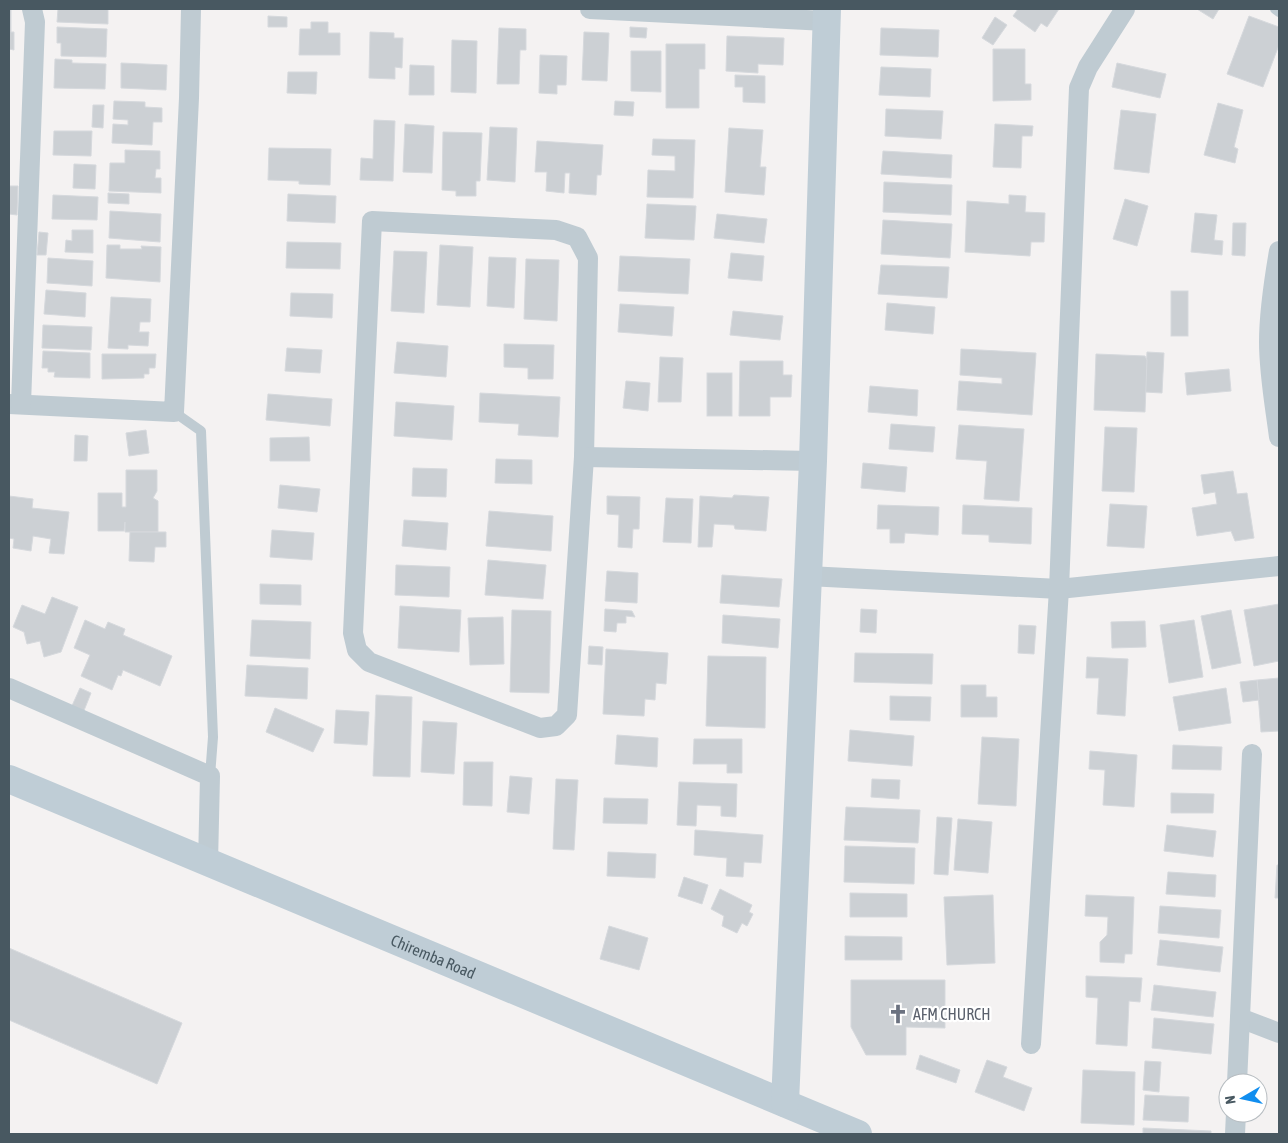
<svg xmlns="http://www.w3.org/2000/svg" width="1288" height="1143" font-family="'Asap Condensed',sans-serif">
	<rect width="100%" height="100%" fill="#f4f2f2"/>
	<g fill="#ccd0d4" stroke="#d6d9dd">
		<polygon points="9,9 11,9 11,32 14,32 14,50 9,49"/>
		<polygon points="58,9 108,9 108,24 57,22"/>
		<polygon points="1018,9 1059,9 1047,27 1041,23 1035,32 1013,16"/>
		<polygon points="1197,9 1219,9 1213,19"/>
		<polygon points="268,16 287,17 287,27 268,27"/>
		<polygon points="1249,16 1279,27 1279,45 1263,87 1227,74"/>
		<polygon points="995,17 1007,25 993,45 982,38"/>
		<polygon points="311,22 328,22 328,33 340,33 340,55 299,55 300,29 311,29"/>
		<polygon points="57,27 107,29 106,57 61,56 61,43 57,43"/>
		<polygon points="630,27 647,28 646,38 630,37"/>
		<polygon points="499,28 526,29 526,50 520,50 519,84 497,84"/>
		<polygon points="881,28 939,30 938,57 880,55"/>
		<polygon points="370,32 394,33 394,38 403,38 402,68 395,67 395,79 369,78"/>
		<polygon points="584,32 609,33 607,81 582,80"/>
		<polygon points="727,36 784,38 783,65 758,64 758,73 726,71"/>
		<polygon points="452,40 477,41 476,93 451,92"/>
		<polygon points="666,44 705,44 705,69 699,69 699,108 666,108"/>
		<polygon points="993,49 1025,49 1025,84 1031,84 1031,100 993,101"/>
		<polygon points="631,51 661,51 661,92 631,91"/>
		<polygon points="540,55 567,56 566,85 557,85 557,94 539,93"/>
		<polygon points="55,59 72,60 72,63 106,64 105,89 54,88"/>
		<polygon points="121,63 167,65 166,90 121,88"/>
		<polygon points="1117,63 1166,74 1160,98 1112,87"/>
		<polygon points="410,65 434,66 434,95 409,95"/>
		<polygon points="881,67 931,69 930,97 879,95"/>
		<polygon points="288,72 317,72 316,94 287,93"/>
		<polygon points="735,75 765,76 765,103 743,102 743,87 735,87"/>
		<polygon points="114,101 145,102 145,107 162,108 162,122 153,122 152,145 112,143 113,124 128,125 128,120 113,119"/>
		<polygon points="615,101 634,102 633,116 614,115"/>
		<polygon points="1218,103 1243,110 1234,147 1238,149 1235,163 1204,155"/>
		<polygon points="93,105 104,105 103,128 92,127"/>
		<polygon points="886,109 943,111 941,139 885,136"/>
		<polygon points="1121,110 1156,114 1149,173 1114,169"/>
		<polygon points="374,120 395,121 393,181 360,180 361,158 373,159"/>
		<polygon points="405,124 434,126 432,173 403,172"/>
		<polygon points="995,124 1033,126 1032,136 1022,136 1021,168 993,167"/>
		<polygon points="490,127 517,128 515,182 487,180"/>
		<polygon points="729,128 763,130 760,167 766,167 764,195 725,192"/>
		<polygon points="54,131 92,131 91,156 53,155"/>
		<polygon points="443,132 482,133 480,181 476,181 476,196 456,196 456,191 442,190"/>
		<polygon points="653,139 695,140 693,198 647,197 648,170 675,171 675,156 652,155"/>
		<polygon points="537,141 603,145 601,175 597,175 596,195 569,193 570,173 565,173 564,193 546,191 547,172 535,172"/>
		<polygon points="269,148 331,149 330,185 299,184 299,181 268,180"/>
		<polygon points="125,150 160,151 160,169 156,169 155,178 161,178 161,193 109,191 110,163 125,163"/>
		<polygon points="883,151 952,155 951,178 881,174"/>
		<polygon points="74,164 96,165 95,189 73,188"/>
		<polygon points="884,182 952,185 951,215 883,212"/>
		<polygon points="9,186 18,186 17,215 9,214"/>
		<polygon points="108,193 129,194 129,204 108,203"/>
		<polygon points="288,194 336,196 335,223 287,221"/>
		<polygon points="53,195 98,197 97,220 52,219"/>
		<polygon points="1009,195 1026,196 1025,212 1045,213 1044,242 1031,242 1030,256 965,252 967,201 1009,204"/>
		<polygon points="1125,199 1148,206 1137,246 1113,239"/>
		<polygon points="647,204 696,206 694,240 645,238"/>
		<polygon points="110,211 161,214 160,242 109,238"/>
		<polygon points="1195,213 1217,215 1214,240 1223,241 1222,255 1191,252"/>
		<polygon points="717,214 767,219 764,243 714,238"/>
		<polygon points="883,220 952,224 950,258 881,254"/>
		<polygon points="1233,223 1246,223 1245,256 1232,255"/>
		<polygon points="72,230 93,230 93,253 65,252 66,240 72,241"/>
		<polygon points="39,232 48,233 46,255 37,255"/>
		<polygon points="287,242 341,243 340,269 286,268"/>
		<polygon points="107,245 120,245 120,249 142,249 141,246 161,247 160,282 106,278"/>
		<polygon points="440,245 473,247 470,307 437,305"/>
		<polygon points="394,251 427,252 424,313 391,311"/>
		<polygon points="731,253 764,256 762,281 728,278"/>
		<polygon points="620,256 690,259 688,294 618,291"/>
		<polygon points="489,257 516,258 514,308 487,306"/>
		<polygon points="48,258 93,261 92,286 47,283"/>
		<polygon points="526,259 559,260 557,321 524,319"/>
		<polygon points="881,265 949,267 947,298 878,294"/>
		<polygon points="46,290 86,293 85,317 44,314"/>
		<rect x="1171" y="291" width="17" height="45"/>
		<polygon points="291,293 333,294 332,318 290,316"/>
		<polygon points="111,297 151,299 150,322 140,322 139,332 149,332 148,346 128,345 128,349 108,348"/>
		<polygon points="887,303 935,307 933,334 885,330"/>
		<polygon points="620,304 674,307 672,336 618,332"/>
		<polygon points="733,311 783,316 780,340 730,335"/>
		<polygon points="43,325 92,327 91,350 42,348"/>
		<polygon points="397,342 448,346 446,377 394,373"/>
		<polygon points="504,344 554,345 553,379 528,379 528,368 504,367"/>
		<polygon points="287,348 322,350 320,373 285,371"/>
		<polygon points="961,349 1036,353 1032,415 957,410 959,381 1002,384 1002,378 960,375"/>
		<polygon points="43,351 90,353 90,378 54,377 55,372 48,372 48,368 42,368"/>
		<polygon points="1147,352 1164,353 1162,393 1145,392"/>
		<polygon points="102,354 156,354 155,368 149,368 149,374 144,374 144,378 102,379"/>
		<polygon points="1096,354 1145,356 1147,360 1145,412 1094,410"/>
		<polygon points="660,357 683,358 681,402 658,402"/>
		<polygon points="740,361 783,361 783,375 792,375 791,397 770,397 770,416 739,416"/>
		<polygon points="1229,369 1231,391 1187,395 1185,373"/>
		<rect x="707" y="373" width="25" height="43"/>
		<polygon points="626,381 650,383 648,411 623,408"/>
		<polygon points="870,386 918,390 917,416 868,412"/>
		<polygon points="480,393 560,397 558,437 518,435 519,424 479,422"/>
		<polygon points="268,394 332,399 330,426 266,420"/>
		<polygon points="396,402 454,406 452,440 394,436"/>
		<polygon points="891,424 935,427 933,452 889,449"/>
		<polygon points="959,425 1024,429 1019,501 984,499 987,461 956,459"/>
		<polygon points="1105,427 1137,428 1134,492 1102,491"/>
		<polygon points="146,430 149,453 129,456 126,433"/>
		<polygon points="75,435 88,436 87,461 74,461"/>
		<polygon points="309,437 310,461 270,461 270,438"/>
		<polygon points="496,459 532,460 532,484 495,483"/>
		<polygon points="863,463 907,467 905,492 861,488"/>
		<polygon points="413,468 447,469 446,497 412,496"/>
		<polygon points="126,470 157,470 157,491 153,498 158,501 158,532 125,532 125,522 124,531 98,531 98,493 122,493 122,507 126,507"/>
		<polygon points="1233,471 1237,494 1247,493 1254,538 1235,541 1231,531 1197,536 1192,508 1217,504 1215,492 1204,494 1201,475"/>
		<polygon points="280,485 320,489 317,512 278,508"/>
		<polygon points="734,495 769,497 766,531 735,529 734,525 714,524 712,547 698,547 700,496 732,498"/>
		<polygon points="9,496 33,499 32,508 69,512 64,554 49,553 51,539 33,536 31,551 13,548 14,539 9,538"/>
		<polygon points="607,496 640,497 639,529 633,529 632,548 618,547 619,515 607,514"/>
		<polygon points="666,498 693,499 691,543 663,542"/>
		<polygon points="1110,504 1147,506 1144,548 1107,546"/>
		<polygon points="878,505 939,507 938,535 905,533 904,543 890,543 890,529 877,529"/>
		<polygon points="963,505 1032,508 1031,544 989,542 989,535 962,534"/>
		<polygon points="489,511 553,516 551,551 486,546"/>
		<polygon points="404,520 448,523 446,550 402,546"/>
		<polygon points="272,530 314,533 312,560 270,557"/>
		<polygon points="130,532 166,532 166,547 155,547 154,562 129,561"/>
		<polygon points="488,560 546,565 543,599 485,595"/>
		<polygon points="396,565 450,567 449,597 395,595"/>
		<polygon points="607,571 638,573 637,603 605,601"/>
		<polygon points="722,575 782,579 779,607 720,603"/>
		<polygon points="260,584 301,585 301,605 260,604"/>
		<polygon points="52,597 78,607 61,652 44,657 40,641 27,644 24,632 13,627 22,605 45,614"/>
		<polygon points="1279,604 1279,661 1254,666 1244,610"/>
		<polygon points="400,606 461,610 459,652 398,648"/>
		<polygon points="605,609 632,611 635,617 626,616 626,623 617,623 616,632 604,631"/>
		<polygon points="861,609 877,610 876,633 860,632"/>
		<polygon points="512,610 551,611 549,693 510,692"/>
		<polygon points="1231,610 1241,663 1212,669 1201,616"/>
		<polygon points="723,615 780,619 778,648 722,643"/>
		<polygon points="503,617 504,664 470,665 468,618"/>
		<polygon points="85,620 105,629 108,622 125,629 123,635 172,656 160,686 123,670 121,676 118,675 112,690 81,676 90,655 74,648"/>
		<polygon points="252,620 311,622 310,659 250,656"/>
		<polygon points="1194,620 1203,677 1169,683 1160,625"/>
		<polygon points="1145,621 1146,647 1112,648 1111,622"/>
		<polygon points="1019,625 1036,626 1034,654 1018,653"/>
		<polygon points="589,646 603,647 602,665 588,664"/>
		<polygon points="606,649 668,653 666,684 656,683 655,700 645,699 644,716 603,714"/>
		<polygon points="855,653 933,654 932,684 854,682"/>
		<polygon points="708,656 766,657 765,728 706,726"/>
		<polygon points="1087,657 1128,659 1125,716 1097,714 1099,678 1086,678"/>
		<polygon points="247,665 308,668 307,699 245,696"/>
		<polygon points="1279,678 1279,731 1261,732 1257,680"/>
		<polygon points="1257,680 1259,700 1243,702 1240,682"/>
		<polygon points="961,685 986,685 986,697 997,697 997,717 961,717"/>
		<polygon points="80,688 91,693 83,713 71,708"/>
		<polygon points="1226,688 1231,723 1179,731 1173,697"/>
		<polygon points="376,695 412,697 410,777 373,776"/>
		<polygon points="890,696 931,697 930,721 890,720"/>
		<polygon points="275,708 324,729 313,752 266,732"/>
		<polygon points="336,710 369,712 367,745 334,743"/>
		<polygon points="423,721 457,723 454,774 421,772"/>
		<polygon points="850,730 914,736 912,766 848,761"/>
		<polygon points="617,735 658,738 657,767 615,764"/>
		<polygon points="982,737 1019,739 1016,806 978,804"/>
		<polygon points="694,739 742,739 742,773 727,773 727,764 693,764"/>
		<polygon points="1173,745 1222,747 1221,770 1172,769"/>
		<polygon points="1090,751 1137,755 1134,807 1103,805 1105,770 1089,769"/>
		<polygon points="464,762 493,762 492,806 463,805"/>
		<polygon points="510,776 532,778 529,814 507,812"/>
		<polygon points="556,779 578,780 574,850 553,849"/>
		<polygon points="872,779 900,780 899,799 871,797"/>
		<polygon points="679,782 737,784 736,817 721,816 721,806 697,805 696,826 677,825"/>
		<polygon points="1171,793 1214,794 1213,813 1171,813"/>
		<polygon points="604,798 648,799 647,824 603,823"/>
		<polygon points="846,807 920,810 918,843 844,840"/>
		<polygon points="937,817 952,818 948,875 934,874"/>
		<polygon points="958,819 992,822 988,873 954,870"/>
		<polygon points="1167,825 1216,831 1213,857 1164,851"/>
		<polygon points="695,830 763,835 761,863 744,862 743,877 726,876 727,858 694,855"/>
		<polygon points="845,846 915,848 914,884 844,882"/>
		<polygon points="608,852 656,854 655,878 607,876"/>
		<polygon points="1277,865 1279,865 1279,898 1275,898"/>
		<polygon points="1168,872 1216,875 1215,897 1166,894"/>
		<polygon points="684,877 708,885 702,904 678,896"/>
		<polygon points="720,889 752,905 749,912 753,914 747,926 742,923 737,933 722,926 724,916 711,909"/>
		<polygon points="850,893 907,894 907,917 850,917"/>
		<polygon points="993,895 995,963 947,965 944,897"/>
		<polygon points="1086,895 1134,897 1132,954 1125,954 1124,963 1100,962 1100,942 1107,935 1108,917 1085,916"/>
		<polygon points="1160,906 1221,910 1219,938 1158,933"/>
		<polygon points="609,926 648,938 639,970 600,959"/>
		<polygon points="845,936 902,937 902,960 845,960"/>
		<polygon points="1160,940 1223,947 1220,972 1157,965"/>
		<polygon points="9,948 182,1023 157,1084 9,1020"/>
		<polygon points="1086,976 1142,978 1140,1002 1129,1001 1127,1046 1096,1044 1098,998 1086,997"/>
		<polygon points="851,980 945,980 945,1028 906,1027 906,1055 866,1055 851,1027"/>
		<polygon points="1154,985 1216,992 1213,1017 1151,1010"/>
		<polygon points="1154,1018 1214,1024 1211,1054 1152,1048"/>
		<polygon points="920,1055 960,1070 956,1083 916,1069"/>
		<polygon points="987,1060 1007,1067 1003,1077 1032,1088 1024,1111 975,1092"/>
		<polygon points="1145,1061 1161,1062 1159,1092 1143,1090"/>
		<polygon points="1083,1070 1135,1072 1134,1125 1081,1123"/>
		<polygon points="1145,1095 1189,1097 1188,1122 1143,1120"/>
		<polygon points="1143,1128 1211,1131 1211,1134 1143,1134"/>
	</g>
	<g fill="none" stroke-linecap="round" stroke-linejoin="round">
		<g stroke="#bfcbd2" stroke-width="10">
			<polyline points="1275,9 1279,12"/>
			<polyline points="174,412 201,431 213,737 210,776"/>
		</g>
		<g stroke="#bfcbd2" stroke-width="20">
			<polyline points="590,9 826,21"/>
			<polygon points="372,221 556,230 577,237 588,258 584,457 567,715 556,726 540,728 369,662 357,650 353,633"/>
			<path d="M1279,251C1274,280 1269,312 1269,342C1269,374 1275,406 1279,437"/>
			<polyline points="9,404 174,412 189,98 191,9"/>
			<polyline points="21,404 35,22 32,9"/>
			<polyline points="584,457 813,461"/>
			<polyline points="808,576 1059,589 1279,566"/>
			<polyline points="9,688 210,776 208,863"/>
			<polyline points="1240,1018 1279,1033"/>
			<polyline points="1031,1044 1059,589 1079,88 1088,67 1125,9"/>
			<polyline points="1237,1083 1252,754"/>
			<polyline points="1235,1134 1236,1113"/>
		</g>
		<g stroke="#bfcdd6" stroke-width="28">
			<path id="s1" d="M9,779L858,1134"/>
			<polyline points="785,1103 813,461 827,9"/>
		</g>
	</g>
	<defs>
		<symbol id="church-bare" viewBox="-9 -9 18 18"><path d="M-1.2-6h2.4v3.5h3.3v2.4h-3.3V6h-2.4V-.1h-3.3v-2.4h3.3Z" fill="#6b7280" stroke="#fff" stroke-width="2.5" paint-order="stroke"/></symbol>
	</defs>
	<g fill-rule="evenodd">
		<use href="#church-bare" x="884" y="1000" width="28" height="28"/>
	</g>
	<g text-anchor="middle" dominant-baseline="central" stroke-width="4.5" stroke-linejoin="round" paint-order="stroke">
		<g font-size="16" fill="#485861" stroke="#fff">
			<text stroke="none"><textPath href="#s1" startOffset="460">Chiremba Road</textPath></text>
		</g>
		<g font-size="16" fill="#5b616d" stroke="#fff" text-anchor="start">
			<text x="913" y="1014">AFM CHURCH</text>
		</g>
	</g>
	<rect width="1288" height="1143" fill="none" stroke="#485861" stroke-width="20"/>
	<g transform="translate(1243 1098) rotate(261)"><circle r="24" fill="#ffffff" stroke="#b6bcc0"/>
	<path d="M0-4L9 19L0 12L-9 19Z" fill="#118eef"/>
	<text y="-8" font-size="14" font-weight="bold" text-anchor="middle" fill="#485861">N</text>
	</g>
</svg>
